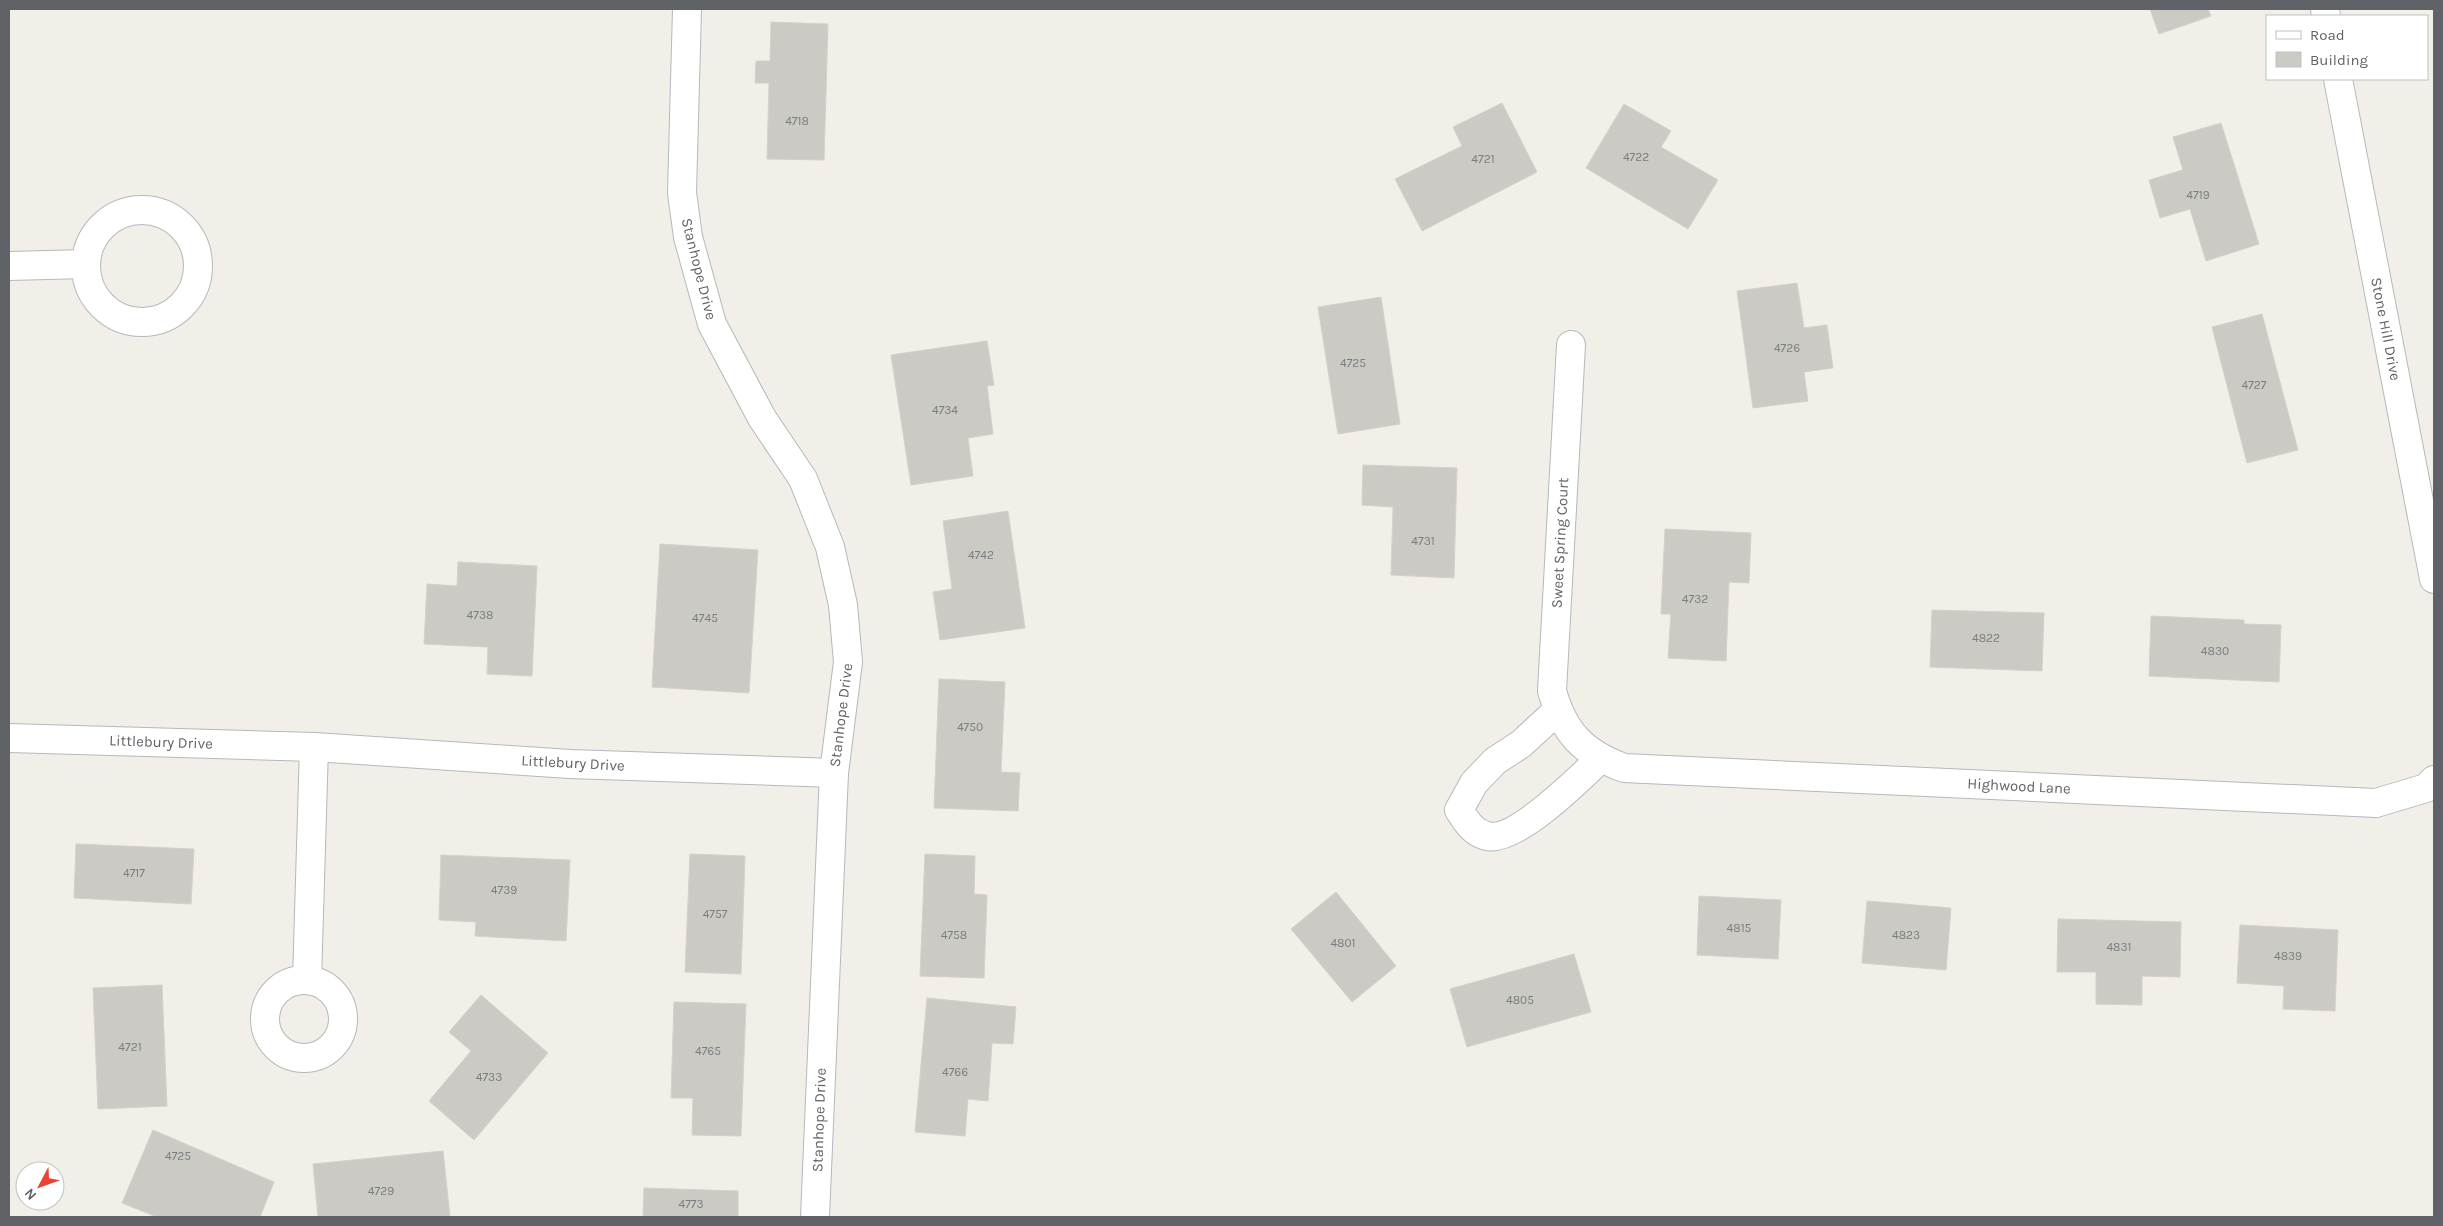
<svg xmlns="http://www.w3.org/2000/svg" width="2443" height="1226" font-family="Karla,sans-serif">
	<rect width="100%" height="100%" fill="#f1efe8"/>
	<g fill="#cccac5" stroke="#d6d1c6">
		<polygon points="2150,9 2208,9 2211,16 2159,34"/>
		<polygon points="771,22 828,24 824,160 767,159 769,83 755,83 756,61 770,61"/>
		<polygon points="1502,103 1537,172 1422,231 1395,179 1462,146 1453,127"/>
		<polygon points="1624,104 1671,131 1661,147 1718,180 1688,229 1586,168"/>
		<polygon points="2221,123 2259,244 2206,261 2190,209 2160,218 2149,180 2183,170 2173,137"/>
		<polygon points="1797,283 1804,328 1827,325 1833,368 1804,372 1808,401 1753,408 1737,291"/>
		<polygon points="1381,297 1400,424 1338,434 1318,307"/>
		<polygon points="2262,314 2298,450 2247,463 2212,327"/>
		<polygon points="987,341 994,385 987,386 993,434 968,438 973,476 911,485 891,355"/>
		<polygon points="1363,465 1457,468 1454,578 1391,575 1393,507 1362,505"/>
		<polygon points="1008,511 1025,628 940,640 933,592 952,589 943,521"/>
		<polygon points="1665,529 1751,533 1749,583 1729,582 1726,661 1668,658 1671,614 1661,614"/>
		<polygon points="660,544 758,550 749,693 652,687"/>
		<polygon points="458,562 537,566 532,676 487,674 488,647 424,644 427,584 457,586"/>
		<polygon points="1932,610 2044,613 2042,671 1930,667"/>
		<polygon points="2151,616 2244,620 2244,624 2281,625 2279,682 2149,676"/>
		<polygon points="939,679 1005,682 1001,772 1020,773 1018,811 934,808"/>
		<polygon points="76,844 194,849 191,904 74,898"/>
		<polygon points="690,854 745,856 741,974 685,972"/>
		<polygon points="925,854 975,856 974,894 987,895 984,978 920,976"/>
		<polygon points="441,855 570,860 566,941 475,936 476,922 439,920"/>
		<polygon points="1336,892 1396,966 1352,1002 1291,929"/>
		<polygon points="1699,896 1781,900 1778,959 1697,955"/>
		<polygon points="1867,901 1951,908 1946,970 1862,963"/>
		<polygon points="2058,919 2181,922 2180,977 2142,976 2142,1005 2096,1004 2096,972 2057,972"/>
		<polygon points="2240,925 2338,930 2335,1011 2283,1009 2284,986 2237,983"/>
		<polygon points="1574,954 1591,1012 1467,1047 1450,989"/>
		<polygon points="162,985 167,1106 98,1109 93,988"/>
		<polygon points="481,995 548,1053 474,1140 429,1101 471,1051 449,1032"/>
		<polygon points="927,998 1016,1007 1013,1044 992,1043 988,1101 968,1099 965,1136 915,1132"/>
		<polygon points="674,1002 746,1004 741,1136 692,1135 693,1098 671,1098"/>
		<polygon points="153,1130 274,1182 260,1217 157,1217 122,1203"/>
		<polygon points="443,1151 450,1217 318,1217 313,1164"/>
		<polygon points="644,1188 738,1191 738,1217 643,1217"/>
	</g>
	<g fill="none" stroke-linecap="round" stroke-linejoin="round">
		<defs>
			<g id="minor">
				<polyline points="687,9 682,193 688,237 712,324 762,418 803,479 830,547 843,605 848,662 834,773 815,1217"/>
				<polyline points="2325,9 2326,16"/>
				<polyline points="2338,79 2434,579"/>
				<circle cx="142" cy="266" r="56"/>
				<polyline points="9,266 86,264"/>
				<path d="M1571,345L1552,691C1564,733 1583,753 1624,768L2376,803L2426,788L2434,780"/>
				<path d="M1558,710L1521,744L1495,761L1474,783L1459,810C1466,821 1473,833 1487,836C1515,843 1579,779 1600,759"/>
				<polyline points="9,738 314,747 570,764 834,773"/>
				<polyline points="307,980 314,747"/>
				<circle cx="304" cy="1019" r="39"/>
			</g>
		</defs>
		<use href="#minor" stroke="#b5b8bc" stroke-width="30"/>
		<use href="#minor" stroke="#fff" stroke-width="28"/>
	</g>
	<g text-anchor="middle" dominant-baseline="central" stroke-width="4" stroke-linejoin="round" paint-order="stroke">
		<g font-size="12" fill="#7a7d7f">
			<text x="797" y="121">4718</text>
			<text x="1636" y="157">4722</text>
			<text x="1483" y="159">4721</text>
			<text x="2198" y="195">4719</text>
			<text x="1787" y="348">4726</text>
			<text x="1353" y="363">4725</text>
			<text x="2254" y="385">4727</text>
			<text x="945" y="410">4734</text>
			<text x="1423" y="541">4731</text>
			<text x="981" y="555">4742</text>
			<text x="1695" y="599">4732</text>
			<text x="480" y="615">4738</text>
			<text x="705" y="618">4745</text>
			<text x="1986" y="638">4822</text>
			<text x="2215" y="651">4830</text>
			<text x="970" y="727">4750</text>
			<text x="134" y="873">4717</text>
			<text x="504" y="890">4739</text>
			<text x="715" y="914">4757</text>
			<text x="1739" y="928">4815</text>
			<text x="954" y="935">4758</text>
			<text x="1906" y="935">4823</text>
			<text x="1343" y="943">4801</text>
			<text x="2119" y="947">4831</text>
			<text x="2288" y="956">4839</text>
			<text x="1520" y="1000">4805</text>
			<text x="130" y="1047">4721</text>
			<text x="708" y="1051">4765</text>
			<text x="955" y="1072">4766</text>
			<text x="489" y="1077">4733</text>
			<text x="178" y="1156">4725</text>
			<text x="381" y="1191">4729</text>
			<text x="691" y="1204">4773</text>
		</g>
		<g font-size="15" fill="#5f6368" stroke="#fff">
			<text transform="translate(699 269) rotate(76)">Stanhope Drive</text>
			<text transform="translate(2386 329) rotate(79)">Stone Hill Drive</text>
			<text transform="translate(1560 543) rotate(-87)">Sweet Spring Court</text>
			<text transform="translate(841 715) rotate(-83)">Stanhope Drive</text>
			<text transform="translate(161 742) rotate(2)">Littlebury Drive</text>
			<text transform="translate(573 763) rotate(3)">Littlebury Drive</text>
			<text transform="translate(2019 786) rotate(3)">Highwood Lane</text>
			<text transform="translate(819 1120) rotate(-88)">Stanhope Drive</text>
		</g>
	</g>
	<rect width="2443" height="1226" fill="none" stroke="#5f6368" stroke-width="20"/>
	<rect x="2266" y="15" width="162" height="65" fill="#ffffff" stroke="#bfc1c3"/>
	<rect x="2276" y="31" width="25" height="8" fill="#ffffff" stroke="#bfc1c3"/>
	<text x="2310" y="40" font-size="15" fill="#5f6368">Road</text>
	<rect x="2276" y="52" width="25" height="15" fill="#cccac5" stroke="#bfc1c3"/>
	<text x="2310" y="65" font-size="15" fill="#5f6368">Building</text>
	<g transform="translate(40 1186) rotate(229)"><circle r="24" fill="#ffffff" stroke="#bfc1c3"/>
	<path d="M0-4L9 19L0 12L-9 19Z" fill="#ea4335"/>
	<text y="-8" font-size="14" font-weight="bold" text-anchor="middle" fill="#5f6368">N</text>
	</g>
</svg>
